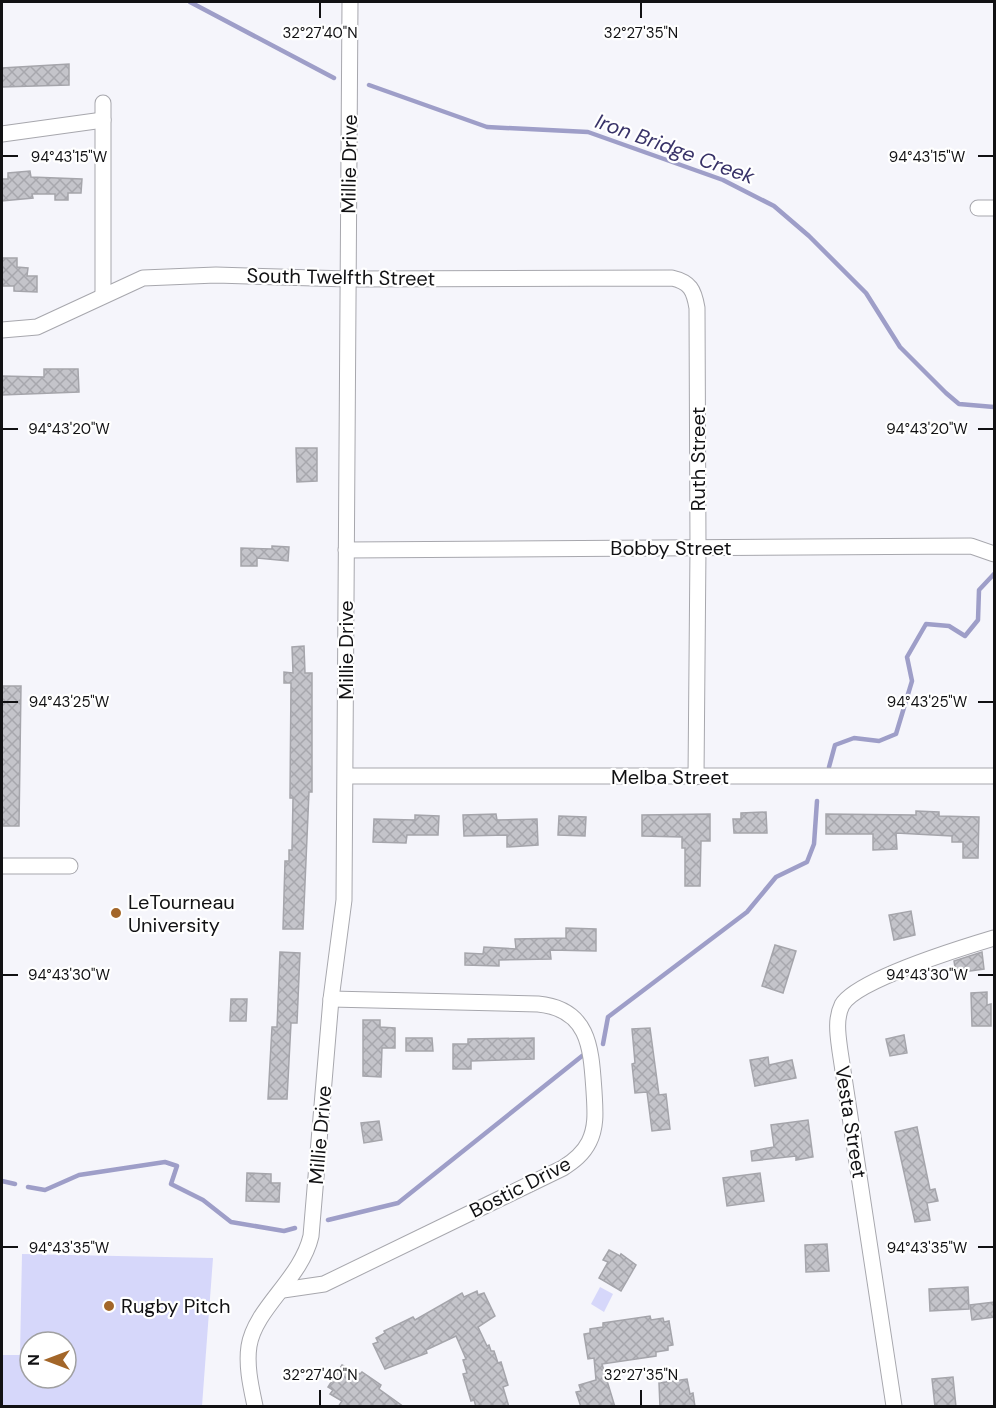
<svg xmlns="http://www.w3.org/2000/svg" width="996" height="1408" font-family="'DM Sans',sans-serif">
	<defs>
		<pattern id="building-cross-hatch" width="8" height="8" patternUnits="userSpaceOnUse" patternTransform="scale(1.5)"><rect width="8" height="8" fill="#c4c4ca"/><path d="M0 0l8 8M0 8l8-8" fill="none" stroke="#a7a7ad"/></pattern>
	</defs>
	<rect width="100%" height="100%" fill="#f5f5fb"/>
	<g fill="#d6d7fa" fill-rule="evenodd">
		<path d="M22,1254L213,1258L202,1406H2V1355H20ZM30,1342H66V1378H30Z"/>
		<polygon points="600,1287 613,1294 604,1312 591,1304"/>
	</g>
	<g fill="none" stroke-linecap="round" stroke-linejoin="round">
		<g stroke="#9e9ec8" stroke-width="4.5">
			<polyline points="190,2 334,78"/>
			<polyline points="369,85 487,127 588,132 723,180 774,206 809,236 866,293 900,347 946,393 959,404 994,407"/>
			<polyline points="829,767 835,745 854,738 879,741 896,734 912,681 907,657 926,624 949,626 965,636 978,620 979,590 994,574"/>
			<polyline points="603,1044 608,1017 747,912 776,877 807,862 814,844 817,801"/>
			<polyline points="2,1181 15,1184"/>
			<polyline points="28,1187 45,1190 79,1175 165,1162 177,1166 171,1184 203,1200 231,1222 284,1231 295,1228"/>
			<polyline points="328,1220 398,1203 582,1056"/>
		</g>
	</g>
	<g fill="url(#building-cross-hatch)" stroke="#a5a5ab" stroke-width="1.5">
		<polygon points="69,64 69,85 2,87 2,68"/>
		<polygon points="30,171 31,177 82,179 81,193 68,193 68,200 55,200 55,194 32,194 33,198 2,201 2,179 8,179 8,173"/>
		<polygon points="2,258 17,258 17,267 28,268 27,276 37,276 37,292 14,291 14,286 2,286"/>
		<polygon points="44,369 78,369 79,392 2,395 2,376 44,377"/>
		<polygon points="296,448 317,448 317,481 297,482"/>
		<polygon points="272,546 289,547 288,561 257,558 257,566 241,566 241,548 272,549"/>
		<polygon points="304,646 305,673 312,673 312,792 309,792 303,929 283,929 285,861 289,861 289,850 292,850 293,798 290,798 291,683 284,683 284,672 293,673 292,647"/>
		<polygon points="2,686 21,686 19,826 2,826"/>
		<polygon points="916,811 939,812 939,816 979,817 978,858 963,858 963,842 952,842 952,836 896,833 897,849 873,850 873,834 826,834 826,814 916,815"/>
		<polygon points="766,812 767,833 734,833 733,819 741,819 741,813"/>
		<polygon points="496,814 497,820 537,819 538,845 507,847 507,835 464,836 463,815"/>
		<polygon points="710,814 710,841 701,841 700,886 685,886 685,848 682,848 682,837 642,836 642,815"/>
		<polygon points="415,815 439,816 438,835 407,835 406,843 373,842 374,819 415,820"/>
		<polygon points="559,816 586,817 585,836 558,835"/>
		<polygon points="911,911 915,935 894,940 889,915"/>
		<polygon points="566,928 596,929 596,951 550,950 551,959 499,960 499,966 465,965 465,953 483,954 484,947 516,949 515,939 566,938"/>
		<polygon points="775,945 796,951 783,993 762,986"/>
		<polygon points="280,952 300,953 297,1023 291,1023 287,1099 268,1099 272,1027 277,1027"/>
		<polygon points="982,952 984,969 956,973 954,961"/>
		<polygon points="987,992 987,1005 991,1004 991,1026 972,1026 971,993"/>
		<polygon points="231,999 247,999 246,1021 230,1021"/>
		<polygon points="363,1020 380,1020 380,1027 395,1028 395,1048 382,1048 381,1077 363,1076"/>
		<polygon points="650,1028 659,1095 666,1094 670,1129 652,1131 647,1092 635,1093 632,1064 635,1063 632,1029"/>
		<polygon points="904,1035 907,1053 890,1056 886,1039"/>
		<polygon points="406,1038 432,1038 433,1051 406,1051"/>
		<polygon points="534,1038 534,1059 471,1061 471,1069 453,1069 453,1044 468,1044 468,1039"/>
		<polygon points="768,1057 769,1065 792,1060 796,1078 755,1086 750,1060"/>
		<polygon points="808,1120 813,1157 796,1160 796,1156 752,1161 751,1151 774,1147 771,1125"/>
		<polygon points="379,1121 382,1140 364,1143 361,1123"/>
		<polygon points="917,1127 930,1190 935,1189 938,1201 927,1203 930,1220 915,1222 895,1132"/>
		<polygon points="247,1173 271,1174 271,1183 280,1183 279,1202 246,1201"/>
		<polygon points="760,1173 764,1201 727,1206 723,1178"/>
		<polygon points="827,1244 829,1271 806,1272 805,1245"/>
		<polygon points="609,1250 620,1256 621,1254 636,1265 621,1291 599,1278 608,1262 603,1260"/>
		<polygon points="968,1287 969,1309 930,1311 929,1289"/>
		<polygon points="477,1291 478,1295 484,1293 495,1316 478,1327 487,1346 489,1345 491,1351 494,1351 498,1363 501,1362 508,1385 503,1387 509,1407 476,1407 474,1400 471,1401 463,1374 467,1373 463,1360 466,1359 456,1336 426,1350 427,1353 385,1369 373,1344 378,1342 376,1338 385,1333 384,1331 413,1317 415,1320 462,1293 464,1297"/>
		<polygon points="994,1302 994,1317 972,1320 970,1305"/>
		<polygon points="650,1316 651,1320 663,1318 664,1322 669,1321 673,1345 668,1346 668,1350 656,1352 656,1356 602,1364 615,1407 581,1407 576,1392 581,1391 579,1385 596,1380 594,1358 588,1359 584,1334 590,1333 590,1329 603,1327 603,1323"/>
		<polygon points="342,1365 360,1374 362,1372 381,1385 379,1389 404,1407 338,1407 342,1401 330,1394 333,1390 328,1387"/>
		<polygon points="953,1377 956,1407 935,1407 932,1379"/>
		<polygon points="687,1379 690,1394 693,1393 695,1407 660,1407 659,1383"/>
	</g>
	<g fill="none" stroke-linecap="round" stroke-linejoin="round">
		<defs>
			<g id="minor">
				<polyline points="103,103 103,295"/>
				<polyline points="2,134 103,120"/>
				<polyline points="978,208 994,208"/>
				<path d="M2,330L37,327L143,278L216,275L348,279L672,278C690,282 694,290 697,308L698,548L696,777"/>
				<polyline points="346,550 971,546 994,554"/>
				<polyline points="346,776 994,776"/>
				<polyline points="2,866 70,866"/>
				<path d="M283,1290L324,1284L563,1168C574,1161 583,1154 589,1142C597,1126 595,1109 594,1091C591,1049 590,1009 538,1004L331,999"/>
				<path d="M255,1406C251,1387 246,1366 249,1346C255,1308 301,1279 311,1236L331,999L344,900L350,2"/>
				<path d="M894,1406L840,1051C838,1036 835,1019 842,1005C856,980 964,947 994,938"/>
			</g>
		</defs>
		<use href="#minor" stroke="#a7a7ad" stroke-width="17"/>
		<use href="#minor" stroke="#fff" stroke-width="15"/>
	</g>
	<path fill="none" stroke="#111113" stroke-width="2" d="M320,3V18M641,3V18M3,156H18M978,156H993M3,429H18M978,429H993M3,702H18M978,702H993M3,975H18M978,975H993M3,1247H18M978,1247H993M320,1390V1405M641,1390V1405"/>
	<g fill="#a36629" stroke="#fff" stroke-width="2">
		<circle cx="116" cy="913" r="6"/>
		<circle cx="109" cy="1306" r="6"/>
	</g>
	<g text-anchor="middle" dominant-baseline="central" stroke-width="4.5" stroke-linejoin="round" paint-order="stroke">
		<g font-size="20" fill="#111113" stroke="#fff">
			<text transform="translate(349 164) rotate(-89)">Millie Drive</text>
			<text transform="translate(341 277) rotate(1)">South Twelfth Street</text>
			<text transform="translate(698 459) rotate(-90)">Ruth Street</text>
			<text x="671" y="548">Bobby Street</text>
			<text transform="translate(346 650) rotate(-90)">Millie Drive</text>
			<text x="670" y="777">Melba Street</text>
			<text transform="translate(851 1122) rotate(81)">Vesta Street</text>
			<text transform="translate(320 1135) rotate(-85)">Millie Drive</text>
			<text transform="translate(520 1187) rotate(-27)">Bostic Drive</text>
		</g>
		<g font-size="20" fill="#111113" stroke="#fff" text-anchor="start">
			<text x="128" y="902">LeTourneau<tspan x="128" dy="23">University</tspan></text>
			<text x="121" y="1306">Rugby Pitch</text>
		</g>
		<g font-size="21" font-style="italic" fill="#383268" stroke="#fff">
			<text transform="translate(675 149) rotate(20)">Iron Bridge Creek</text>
		</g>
	</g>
	<g font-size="15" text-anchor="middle" fill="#111113" stroke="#fff" stroke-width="4.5" stroke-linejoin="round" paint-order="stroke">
		<text x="320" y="38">32°27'40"N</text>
		<text x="641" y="38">32°27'35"N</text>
		<text x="927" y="162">94°43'15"W</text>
		<text x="69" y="162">94°43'15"W</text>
		<text x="927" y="434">94°43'20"W</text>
		<text x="69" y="434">94°43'20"W</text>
		<text x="927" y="707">94°43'25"W</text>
		<text x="69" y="707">94°43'25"W</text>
		<text x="927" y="980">94°43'30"W</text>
		<text x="69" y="980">94°43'30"W</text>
		<text x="927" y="1253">94°43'35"W</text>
		<text x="69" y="1253">94°43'35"W</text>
		<text x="320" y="1380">32°27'40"N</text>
		<text x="641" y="1380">32°27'35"N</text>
	</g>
	<rect width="996" height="1408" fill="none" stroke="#111113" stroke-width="6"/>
	<g transform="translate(48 1360) rotate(270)"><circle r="28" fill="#ffffff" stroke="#a0a0a1" stroke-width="1.5"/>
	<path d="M0-4.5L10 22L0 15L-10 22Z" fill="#a36629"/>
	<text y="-9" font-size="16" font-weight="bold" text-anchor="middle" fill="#111113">N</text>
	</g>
</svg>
